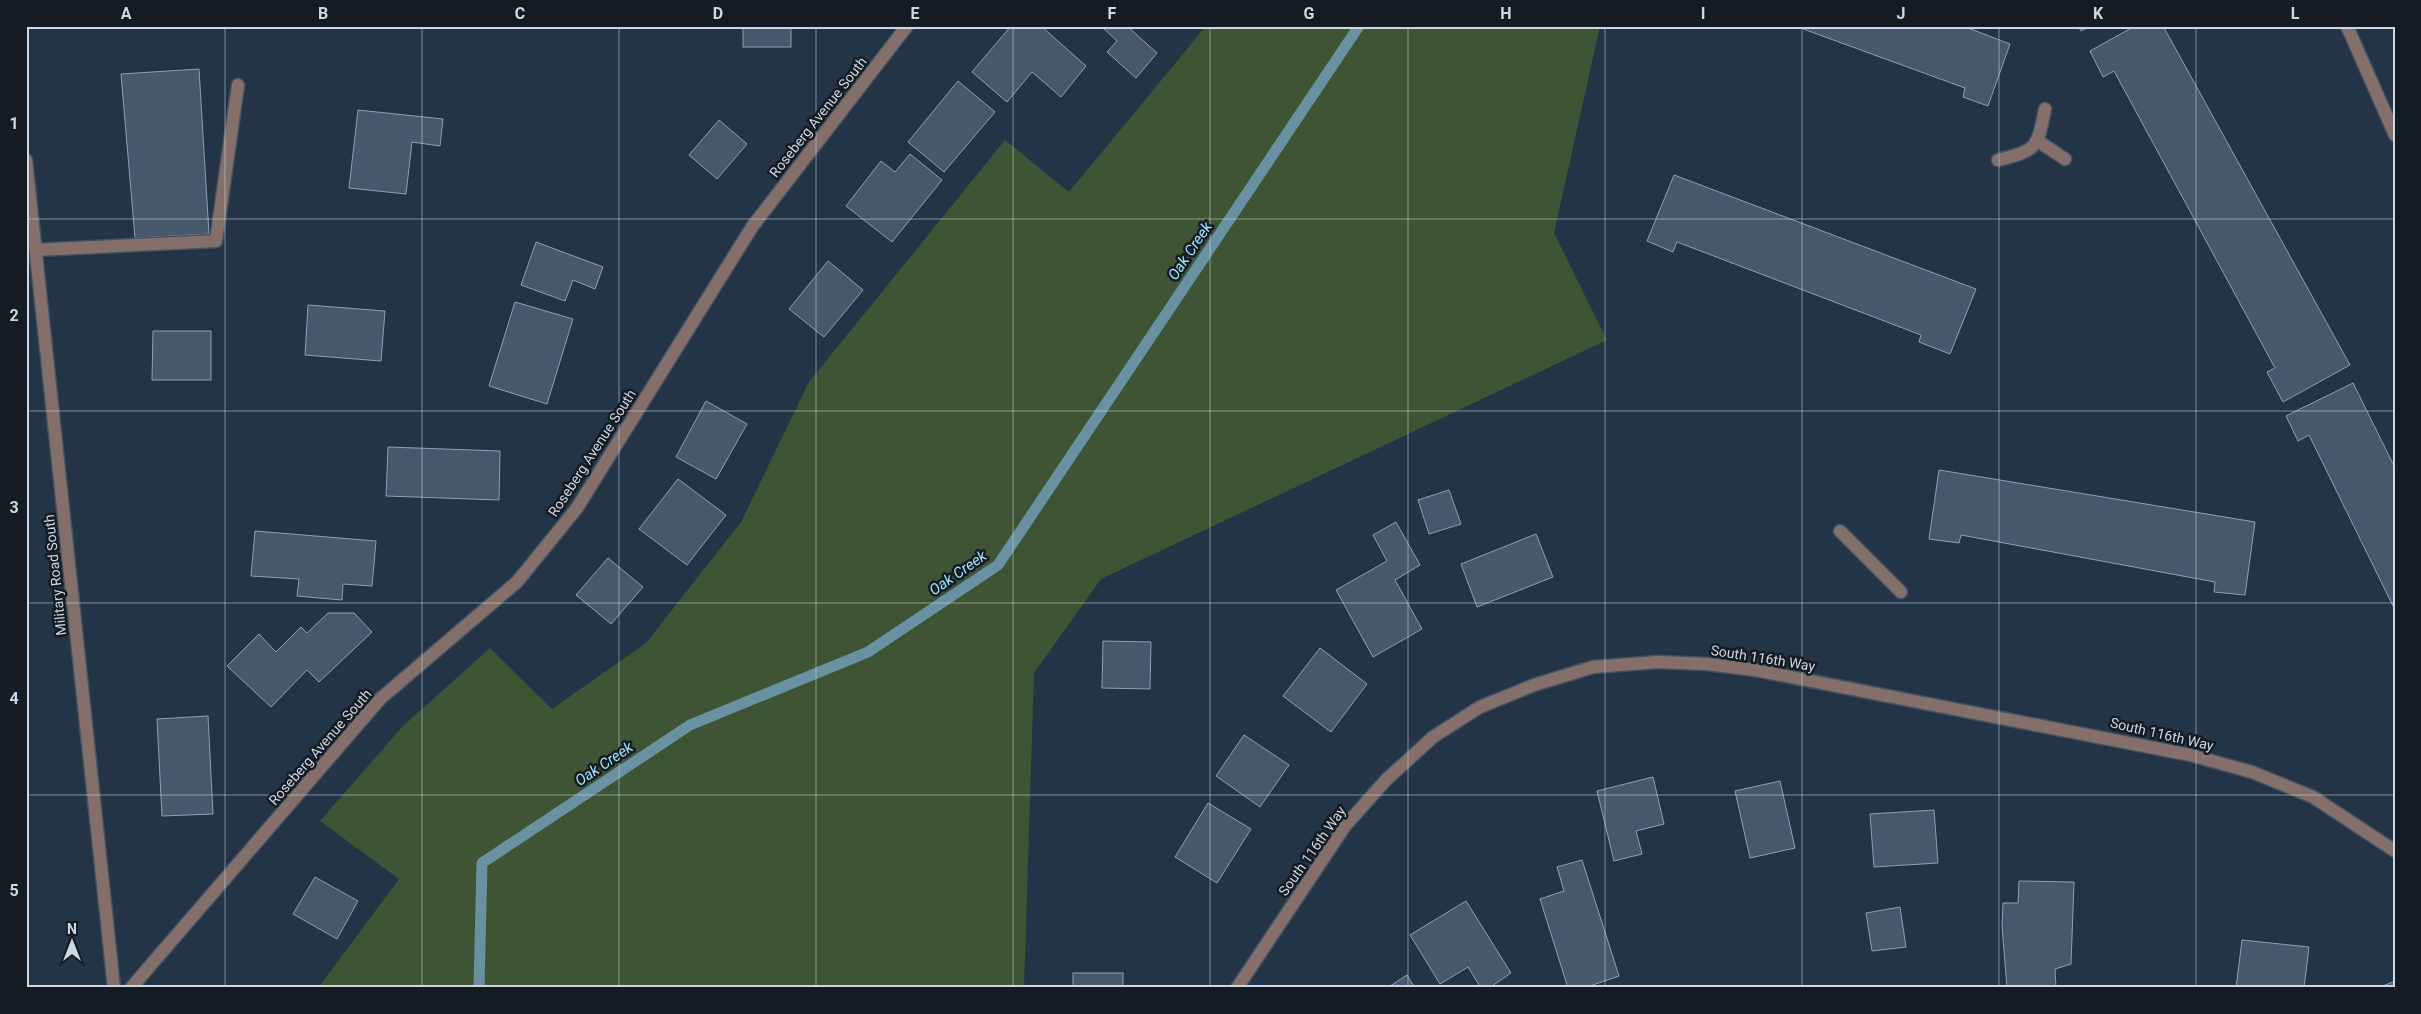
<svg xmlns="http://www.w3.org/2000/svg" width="2421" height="1014" font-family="Roboto,sans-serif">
	<rect width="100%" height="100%" fill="#233447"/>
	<polygon fill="#3e5435" points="1206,26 1600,26 1554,233 1607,340 1101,579 1034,673 1024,988 318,988 399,879 320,821 403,726 490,648 552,709 646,643 741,522 809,382 1005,140 1069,192"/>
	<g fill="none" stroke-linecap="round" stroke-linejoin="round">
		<polyline stroke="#6892a2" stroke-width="11" points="479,988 482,863 690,725 868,652 998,565 1359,26"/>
	</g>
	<g fill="#47586d" stroke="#8ca0b7">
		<rect x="743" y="26" width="48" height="21"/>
		<polygon points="1011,26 1041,26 1086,66 1061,97 1032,72 1007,102 972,72"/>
		<polygon points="1101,26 1127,26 1157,53 1136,78 1107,52 1117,41"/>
		<polygon points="1795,26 1963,26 2010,44 1988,106 1963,97 1965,88"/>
		<polygon points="2078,26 2090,26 2081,31"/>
		<polygon points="2135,26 2163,26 2350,365 2283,402 2267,372 2275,368 2114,71 2103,77 2090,51"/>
		<polygon points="199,69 209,234 135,238 121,74"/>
		<polygon points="958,81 995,112 944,172 908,142"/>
		<polygon points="358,110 443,119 440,146 412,142 406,194 349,188"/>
		<polygon points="719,120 747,144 717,179 689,155"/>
		<polygon points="910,154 942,180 892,242 846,206 881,161 895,172"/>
		<polygon points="1674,175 1976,289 1950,354 1919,342 1921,335 1677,242 1673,252 1647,241"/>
		<polygon points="536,242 603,267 595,289 573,280 565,301 521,285"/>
		<polygon points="828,261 863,290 824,337 789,309"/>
		<polygon points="515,302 573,319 547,404 489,386"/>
		<polygon points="308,305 385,311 381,361 305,355"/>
		<polygon points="153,331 211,331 211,380 152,380"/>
		<polygon points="2353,383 2395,468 2395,610 2309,435 2298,441 2286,416"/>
		<polygon points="706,401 747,424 716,479 676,457"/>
		<polygon points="388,447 500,451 499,500 386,496"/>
		<polygon points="1939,470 2255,522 2245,595 2214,592 2215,582 1961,535 1959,543 1929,539"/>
		<polygon points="678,479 726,515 687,565 639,529"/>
		<polygon points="1449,490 1461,524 1429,534 1418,500"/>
		<polygon points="1396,522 1420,565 1395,580 1422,629 1373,657 1336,590 1387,561 1373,535"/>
		<polygon points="255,531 376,541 372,586 343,584 342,600 297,596 299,579 251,576"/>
		<polygon points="1536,534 1553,577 1477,607 1461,564"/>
		<polygon points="608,558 643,587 611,624 576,595"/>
		<polygon points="328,613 354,613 372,632 319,682 307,670 271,707 227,666 259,634 276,652 301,627 307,633"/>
		<polygon points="1103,641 1151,642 1150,689 1102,688"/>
		<polygon points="1320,648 1367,684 1331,732 1283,696"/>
		<polygon points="208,716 213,814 162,816 157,719"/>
		<polygon points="1244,735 1289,765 1260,807 1216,776"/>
		<polygon points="1653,777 1664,824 1636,831 1642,854 1614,861 1597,791"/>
		<polygon points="1780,781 1795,848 1750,858 1735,791"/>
		<polygon points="1208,803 1251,829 1217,883 1175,857"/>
		<polygon points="1934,810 1938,863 1874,867 1870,814"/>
		<polygon points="1582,860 1619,976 1584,988 1568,988 1540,899 1564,891 1557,867"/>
		<polygon points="315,877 358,901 337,939 293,914"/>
		<polygon points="2019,881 2074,882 2071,964 2055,969 2056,988 2007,988 2002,926 2003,903 2018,903"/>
		<polygon points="1466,901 1511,973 1489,988 1481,988 1468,967 1440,984 1410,935"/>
		<polygon points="1900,907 1906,947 1872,951 1866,913"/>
		<polygon points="2242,940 2309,947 2304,988 2236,988"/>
		<rect x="1073" y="973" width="50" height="15"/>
		<polygon points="1407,975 1415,988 1387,988"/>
		<polygon points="2395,981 2395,988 2378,988"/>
	</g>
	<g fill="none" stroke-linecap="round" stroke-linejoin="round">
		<defs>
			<g id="minor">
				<polyline points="2347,26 2395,135"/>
				<polyline points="2038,141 2065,159"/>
				<polyline points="26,160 114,988"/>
				<path d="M1998,160C2038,150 2037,148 2045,109"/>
				<polyline points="36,250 216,241 238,85"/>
				<polyline points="1840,531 1901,592"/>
				<polyline points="131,988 380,699 517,582 577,508 752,227 907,26"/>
				<polyline points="1237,988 1345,826 1386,780 1433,737 1480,707 1534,685 1593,667 1658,662 1707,664 1755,670 2190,755 2252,772 2313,797 2395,851"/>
			</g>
		</defs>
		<use href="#minor" stroke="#425263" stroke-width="15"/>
		<use href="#minor" stroke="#856f6b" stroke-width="12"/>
	</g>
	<path fill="none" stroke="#ced8e4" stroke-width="1" stroke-opacity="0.55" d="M225,26V988M422,26V988M619,26V988M816,26V988M1013,26V988M1210,26V988M1408,26V988M1605,26V988M1802,26V988M1999,26V988M2196,26V988M26,219H2395M26,411H2395M26,603H2395M26,795H2395"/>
	<g text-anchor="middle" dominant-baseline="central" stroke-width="5" stroke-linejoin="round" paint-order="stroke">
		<g font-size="14" fill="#ced8e4" stroke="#141b23">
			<text transform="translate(818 117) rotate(-52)">Roseberg Avenue South</text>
			<text transform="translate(592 453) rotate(-57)">Roseberg Avenue South</text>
			<text transform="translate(55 575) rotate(-96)">Military Road South</text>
			<text transform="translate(1763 658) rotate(9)">South 116th Way</text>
			<text transform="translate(2162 734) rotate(13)">South 116th Way</text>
			<text transform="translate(320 747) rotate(-49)">Roseberg Avenue South</text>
			<text transform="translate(1312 851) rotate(-55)">South 116th Way</text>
		</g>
		<g font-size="15" font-style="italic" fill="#a0e6fc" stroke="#141b23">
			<text transform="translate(1190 251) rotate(-56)">Oak Creek</text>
			<text transform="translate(958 573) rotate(-35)">Oak Creek</text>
			<text transform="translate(604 764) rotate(-34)">Oak Creek</text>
		</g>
	</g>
	<rect width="2421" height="1014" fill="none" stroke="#141b23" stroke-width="55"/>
	<g transform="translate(72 942)" stroke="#141b23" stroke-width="4" paint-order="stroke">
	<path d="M0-4L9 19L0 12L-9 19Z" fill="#ced8e4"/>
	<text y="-8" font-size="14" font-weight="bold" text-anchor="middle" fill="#ced8e4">N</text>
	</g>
	<rect x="28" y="28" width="2366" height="958" fill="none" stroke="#ced8e4" stroke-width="2"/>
	<g font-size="16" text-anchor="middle" font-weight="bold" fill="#ced8e4">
		<text x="126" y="19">A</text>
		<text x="323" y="19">B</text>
		<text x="520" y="19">C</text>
		<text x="718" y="19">D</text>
		<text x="915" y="19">E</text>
		<text x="1112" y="19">F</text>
		<text x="1309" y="19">G</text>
		<text x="1506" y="19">H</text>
		<text x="1703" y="19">I</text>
		<text x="1901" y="19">J</text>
		<text x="2098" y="19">K</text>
		<text x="2295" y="19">L</text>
		<text x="14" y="129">1</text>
		<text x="14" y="321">2</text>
		<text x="14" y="513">3</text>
		<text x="14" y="704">4</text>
		<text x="14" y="896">5</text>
	</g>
</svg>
